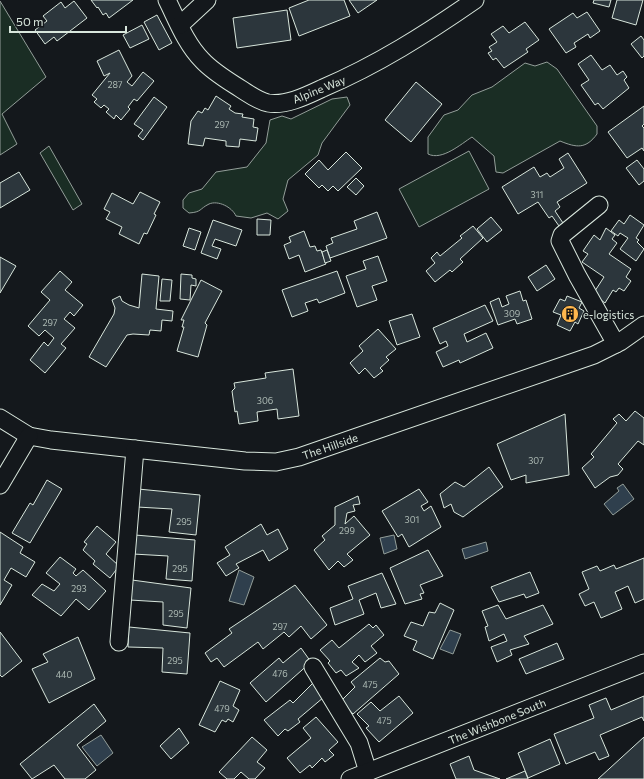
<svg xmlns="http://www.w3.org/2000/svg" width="644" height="779" font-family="Commissioner,sans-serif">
	<rect width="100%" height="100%" fill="#14181c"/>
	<g fill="#1a2d24" stroke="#939e99">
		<polygon points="0,1 46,77 2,114 17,144 0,155"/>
		<path d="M547,62L557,69L597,126V134C586,149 577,148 560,141L503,173L496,172L494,156L472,137C461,144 442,161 428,154V137L444,115L458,110L472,95L492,87L525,63L535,66Z"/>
		<path d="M347,97L350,105L322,143L318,155L288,180L283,199L288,211L278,219L267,213L251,218L236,216C232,207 218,200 209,204C199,209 202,212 189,213L183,208V200L189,193L202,189L216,172L247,167L266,143L270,120L282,116L291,119L332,99Z"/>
		<polygon points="49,146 82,204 73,210 40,153"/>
		<polygon points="469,151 489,189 419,227 399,189"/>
	</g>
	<g fill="#2f3f4d" stroke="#939e99">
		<polygon points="623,484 634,499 613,515 604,504 619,491 617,488"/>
		<polygon points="394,535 397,549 384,554 380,538"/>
		<polygon points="486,542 488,551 465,559 462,549"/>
		<polygon points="239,570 254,577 244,605 229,601"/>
		<polygon points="450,630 461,634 453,654 440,649"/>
		<polygon points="101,735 113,753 97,766 82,747"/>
	</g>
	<g fill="#2c363c" stroke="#d8e6dc">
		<polygon points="91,0 133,0 109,18 106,13 103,15 98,7 97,8"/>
		<polygon points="309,0 344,0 350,16 299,36 289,8"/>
		<polygon points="349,0 377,0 358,13"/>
		<polygon points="594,0 611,0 609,7 593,3"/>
		<polygon points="617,0 643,0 636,25 612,18"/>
		<polygon points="74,1 87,18 57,41 54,37 45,44 35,30 47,21 43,16 61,2 65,8"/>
		<polygon points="287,10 291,40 237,48 233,18"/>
		<polygon points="587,12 600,31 590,38 588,34 574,43 576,47 566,53 549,29 573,13 577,18"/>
		<polygon points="157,15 172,43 159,50 144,22"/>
		<polygon points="525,22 539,40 526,49 528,52 504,68 496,58 493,60 488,53 492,51 489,47 497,42 491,34 503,26 509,33"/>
		<polygon points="142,25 149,39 130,48 123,35"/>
		<polygon points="641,36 644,40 644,56 642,58 631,44"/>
		<polygon points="119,50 132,76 127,82 132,86 143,72 154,81 137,101 134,99 128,107 130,109 121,120 116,115 114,119 106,112 109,109 104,105 101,108 94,102 97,99 92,95 110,73 104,76 97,61"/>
		<polygon points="591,55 602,70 610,65 617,75 623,71 627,77 624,80 629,88 603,109 598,103 595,105 581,85 589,80 578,64"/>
		<polygon points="416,82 442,104 411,142 385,120"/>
		<polygon points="216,96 231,106 229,109 235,113 243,114 242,117 254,119 253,127 258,128 256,141 240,139 239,147 226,146 226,141 205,138 203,146 188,144 191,121 198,111 202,113 205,108 208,110"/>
		<polygon points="154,97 167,107 143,140 138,136 143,130 134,124"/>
		<polygon points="644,106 644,124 642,126 644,128 644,151 642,148 627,158 608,132"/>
		<polygon points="346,152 362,168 338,191 333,186 328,191 322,185 319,188 305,174 319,160 328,170"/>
		<polygon points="568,153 587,183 557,202 560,207 555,211 563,223 559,226 552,216 549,218 538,202 518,214 502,187 534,167 540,177 547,173 550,177 564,168 559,159"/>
		<polygon points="637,160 644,169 644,181 639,185 626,168"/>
		<polygon points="19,172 30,190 0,208 0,183"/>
		<polygon points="356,178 364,186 356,195 347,187"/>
		<polygon points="140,192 160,202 154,214 156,215 147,234 144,233 139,244 119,234 122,227 106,219 110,212 104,209 112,193 133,204"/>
		<polygon points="377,212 387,238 330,258 326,246 333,243 331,238 357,229 354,221"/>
		<polygon points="630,215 644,225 636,238 639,240 637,242 644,249 636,261 620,249 628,238 620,233 618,236 611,231 619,220 624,224"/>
		<polygon points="491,217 502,230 487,242 477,229"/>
		<polygon points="257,219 271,220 270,235 257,235"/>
		<polygon points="213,220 242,230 236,246 215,239 212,246 221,249 217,259 201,253"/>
		<polygon points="473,226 483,238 460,259 463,262 452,272 450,270 435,282 426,271 435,263 431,258 437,252 440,256 462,238 460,236"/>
		<polygon points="189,228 201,232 195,250 183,246"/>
		<polygon points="606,228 615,235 612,239 617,243 609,254 631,269 626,277 631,281 624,291 619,288 616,292 613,290 605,303 593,294 604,277 582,262 588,254 583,251 594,235 600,240"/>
		<polygon points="304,231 310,247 315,246 317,251 321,250 326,264 305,272 299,255 289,259 284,245 291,242 289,237"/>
		<polygon points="327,250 331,261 325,263 322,252"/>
		<polygon points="378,256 387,281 372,286 377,300 357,307 346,276 366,269 363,261"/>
		<polygon points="0,257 16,266 0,293"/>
		<polygon points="546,265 555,279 537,291 528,277"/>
		<polygon points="60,271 72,282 65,290 83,305 74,316 70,312 64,319 75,328 61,344 66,348 45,373 30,360 44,342 48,346 54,338 45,330 39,336 28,326 50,300 41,292"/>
		<polygon points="337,271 345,293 319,303 317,299 305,303 308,311 292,317 282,290"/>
		<polygon points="142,274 159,276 156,309 173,311 172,321 162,320 161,331 150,330 149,335 133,334 127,335 106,367 89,357 114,314 115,308 112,300 120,296 122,301 129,305 139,308"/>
		<polygon points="181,274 192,275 192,278 196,279 196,286 191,285 190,300 180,299"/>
		<polygon points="162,279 172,280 170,301 160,301"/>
		<polygon points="201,280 222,291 205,323 207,325 198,357 177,351 184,327 182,327 184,320 181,320"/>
		<polygon points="520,291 523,301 526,300 532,319 517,324 515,319 498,325 490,302 499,298 502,307 509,304 506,296"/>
		<polygon points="567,296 582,302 579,308 584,311 578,324 575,322 570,331 557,325 561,315 553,312 560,299 565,301"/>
		<polygon points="485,305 493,321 464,334 467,342 486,333 493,348 460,363 459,360 443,367 436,352 448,346 446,341 440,344 433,328"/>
		<polygon points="412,314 420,337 397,345 389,321"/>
		<polygon points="378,329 396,349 386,357 389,360 380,368 383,371 374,378 365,368 359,374 350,363 363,351 359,346"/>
		<polygon points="293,369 299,416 278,419 277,409 257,412 258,421 239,424 237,411 235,412 232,391 235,388 234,383 266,378 265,373"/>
		<polygon points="635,411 644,418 644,445 638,441 618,464 623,469 618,475 610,477 595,488 582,468 594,457 591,454 617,423 613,419 619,414 626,421"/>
		<polygon points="565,414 569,475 526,483 526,475 511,480 497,444"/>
		<polygon points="489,467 503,487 463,517 454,512 451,504 444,508 440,494 455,482 464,487"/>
		<polygon points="47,480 62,489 30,543 12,533 30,503 33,505"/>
		<polygon points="138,489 200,495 196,535 169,532 172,509 137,507"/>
		<polygon points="419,489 428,502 421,506 424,511 431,506 441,527 409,547 402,534 398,537 382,511"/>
		<polygon points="358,496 360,504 353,505 355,511 347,513 345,524 354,516 370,535 347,554 353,560 344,567 338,561 329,570 314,550 325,540 322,536 335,525 335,507"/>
		<polygon points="261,524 267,535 278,529 288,549 269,561 263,550 236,564 239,568 226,576 217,563 230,555 225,547"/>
		<polygon points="97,526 116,542 106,554 119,566 110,578 93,564 95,561 83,550 87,544 84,542"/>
		<polygon points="0,532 23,547 20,553 35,562 26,577 11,568 4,580 12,585 0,605"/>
		<polygon points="135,535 195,540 192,581 166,579 168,556 133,554"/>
		<polygon points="428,550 443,576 420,585 424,593 420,594 422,599 405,604 390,568"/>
		<polygon points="60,557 76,569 73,573 76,576 83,570 106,591 89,610 76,599 61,616 32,595 42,584 54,591 60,584 46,573"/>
		<polygon points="644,558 644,599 635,603 628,586 615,592 622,609 601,618 594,602 585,606 579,594 589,589 582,572 597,566 600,571 614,565 616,569"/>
		<polygon points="530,572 539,593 526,598 524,594 499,602 491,587"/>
		<polygon points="382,573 396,604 381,608 376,593 359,600 364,614 335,625 330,608 353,599 348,586"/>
		<polygon points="132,580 191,588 187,628 163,625 163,602 130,600"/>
		<polygon points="295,585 327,625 311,639 301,626 289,637 284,632 263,649 258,642 224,667 217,658 211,662 205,653 232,633 229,629"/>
		<polygon points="440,603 454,610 433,659 413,650 417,641 404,636 411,622 423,626 429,612 435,613"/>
		<polygon points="498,605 506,619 543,605 553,624 524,636 529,644 510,650 512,655 497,662 491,647 507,641 504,634 489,641 485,627 488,626 482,611"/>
		<polygon points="369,624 373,628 376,625 384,635 371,646 377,653 365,662 359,655 352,662 359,668 346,676 341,670 336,673 328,663 330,661 320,650 332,640 339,648"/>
		<polygon points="129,627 190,633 187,674 162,672 163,648 128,647"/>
		<polygon points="0,632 22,661 2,677 0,675"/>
		<polygon points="78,637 95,679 49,703 32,669 48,662 43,654"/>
		<polygon points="557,643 564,659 526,674 519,659"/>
		<polygon points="301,648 311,662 266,702 250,683 279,658 283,663"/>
		<polygon points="380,658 385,662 389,661 399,674 353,714 341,701 355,687 351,682"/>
		<polygon points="220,681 240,690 233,706 239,710 233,722 228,719 226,722 222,720 215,732 199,725"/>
		<polygon points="314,682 324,697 298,719 300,722 288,731 285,729 278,736 264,720 290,700 293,703"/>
		<polygon points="399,696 413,713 379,742 366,728 369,726 357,714 371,702 380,711"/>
		<polygon points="644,696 644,721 642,717 600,735 609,756 599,760 595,752 566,764 554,734 594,718 589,705 606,698 611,710"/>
		<polygon points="94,704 106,721 77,745 96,770 85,779 65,779 54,765 32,779 20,764"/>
		<polygon points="316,717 338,742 329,750 334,755 325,762 322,758 312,768 310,765 300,773 287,758 311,738 303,728"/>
		<polygon points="179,728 189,743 171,759 160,746"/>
		<polygon points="252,737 267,750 257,762 265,768 255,779 249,779 241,772 234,779 227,779 219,772"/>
		<polygon points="644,737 644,779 598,779"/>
		<polygon points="550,739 560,764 528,778 518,753"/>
		<polygon points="469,756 474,770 500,779 456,779 450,764"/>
		<polygon points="525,771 528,779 506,779"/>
	</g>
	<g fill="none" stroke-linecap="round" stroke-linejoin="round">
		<defs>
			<g id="minor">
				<path d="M167,0C177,20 186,44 202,60C213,72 227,80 241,89C249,94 258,101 268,103C286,106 306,96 323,88C377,65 426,34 475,0"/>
				<polyline points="180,25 207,0"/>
				<polyline points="599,205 562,235 560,241 577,275 616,344"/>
				<polyline points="0,418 29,436 51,440 245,461 276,462 299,457 594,355 620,342 644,325"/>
				<polyline points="0,485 29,436"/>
				<polyline points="119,642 135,449"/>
				<polyline points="313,667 359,743 368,772"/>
				<polyline points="350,779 644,663"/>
			</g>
		</defs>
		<use href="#minor" stroke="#d8e6dc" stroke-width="19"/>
		<use href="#minor" stroke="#14181c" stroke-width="17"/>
	</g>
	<defs>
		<symbol id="building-disc" viewBox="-11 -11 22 22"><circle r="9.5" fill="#ffb74d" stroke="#14181c"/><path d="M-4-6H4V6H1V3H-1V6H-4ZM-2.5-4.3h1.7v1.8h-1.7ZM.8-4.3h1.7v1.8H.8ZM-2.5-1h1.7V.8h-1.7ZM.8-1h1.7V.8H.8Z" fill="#111"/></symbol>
	</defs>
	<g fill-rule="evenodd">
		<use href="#building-disc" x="560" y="304" width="20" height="20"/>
	</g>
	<g text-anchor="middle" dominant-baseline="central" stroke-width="3" stroke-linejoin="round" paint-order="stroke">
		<g font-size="9" fill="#adbab4">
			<text x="115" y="84">287</text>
			<text x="222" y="124">297</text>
			<text x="537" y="194">311</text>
			<text x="512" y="313">309</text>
			<text x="50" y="322">297</text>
			<text x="265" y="400">306</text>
			<text x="536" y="460">307</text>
			<text x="412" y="519">301</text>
			<text x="184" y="521">295</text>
			<text x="347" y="530">299</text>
			<text x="180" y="568">295</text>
			<text x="79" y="588">293</text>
			<text x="176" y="613">295</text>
			<text x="280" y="626">297</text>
			<text x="175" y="660">295</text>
			<text x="280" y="673">476</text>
			<text x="64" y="674">440</text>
			<text x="370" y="684">475</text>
			<text x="222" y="708">479</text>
			<text x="384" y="720">475</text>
		</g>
		<g font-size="11" fill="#d8e6dc" stroke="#14181c">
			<text transform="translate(319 89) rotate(-22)">Alpine Way</text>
			<text transform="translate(330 446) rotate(-19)">The Hillside</text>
			<text transform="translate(497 721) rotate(-22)">The Wishbone South</text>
		</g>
		<g font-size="11" fill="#d8e6dc" stroke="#14181c" text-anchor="start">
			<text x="583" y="314">e-logistics</text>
		</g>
	</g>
	<path d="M10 26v6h116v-6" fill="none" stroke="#d8e6dc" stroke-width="2"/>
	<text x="16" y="26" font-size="12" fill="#d8e6dc" stroke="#14181c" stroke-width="3" paint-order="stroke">50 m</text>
</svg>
